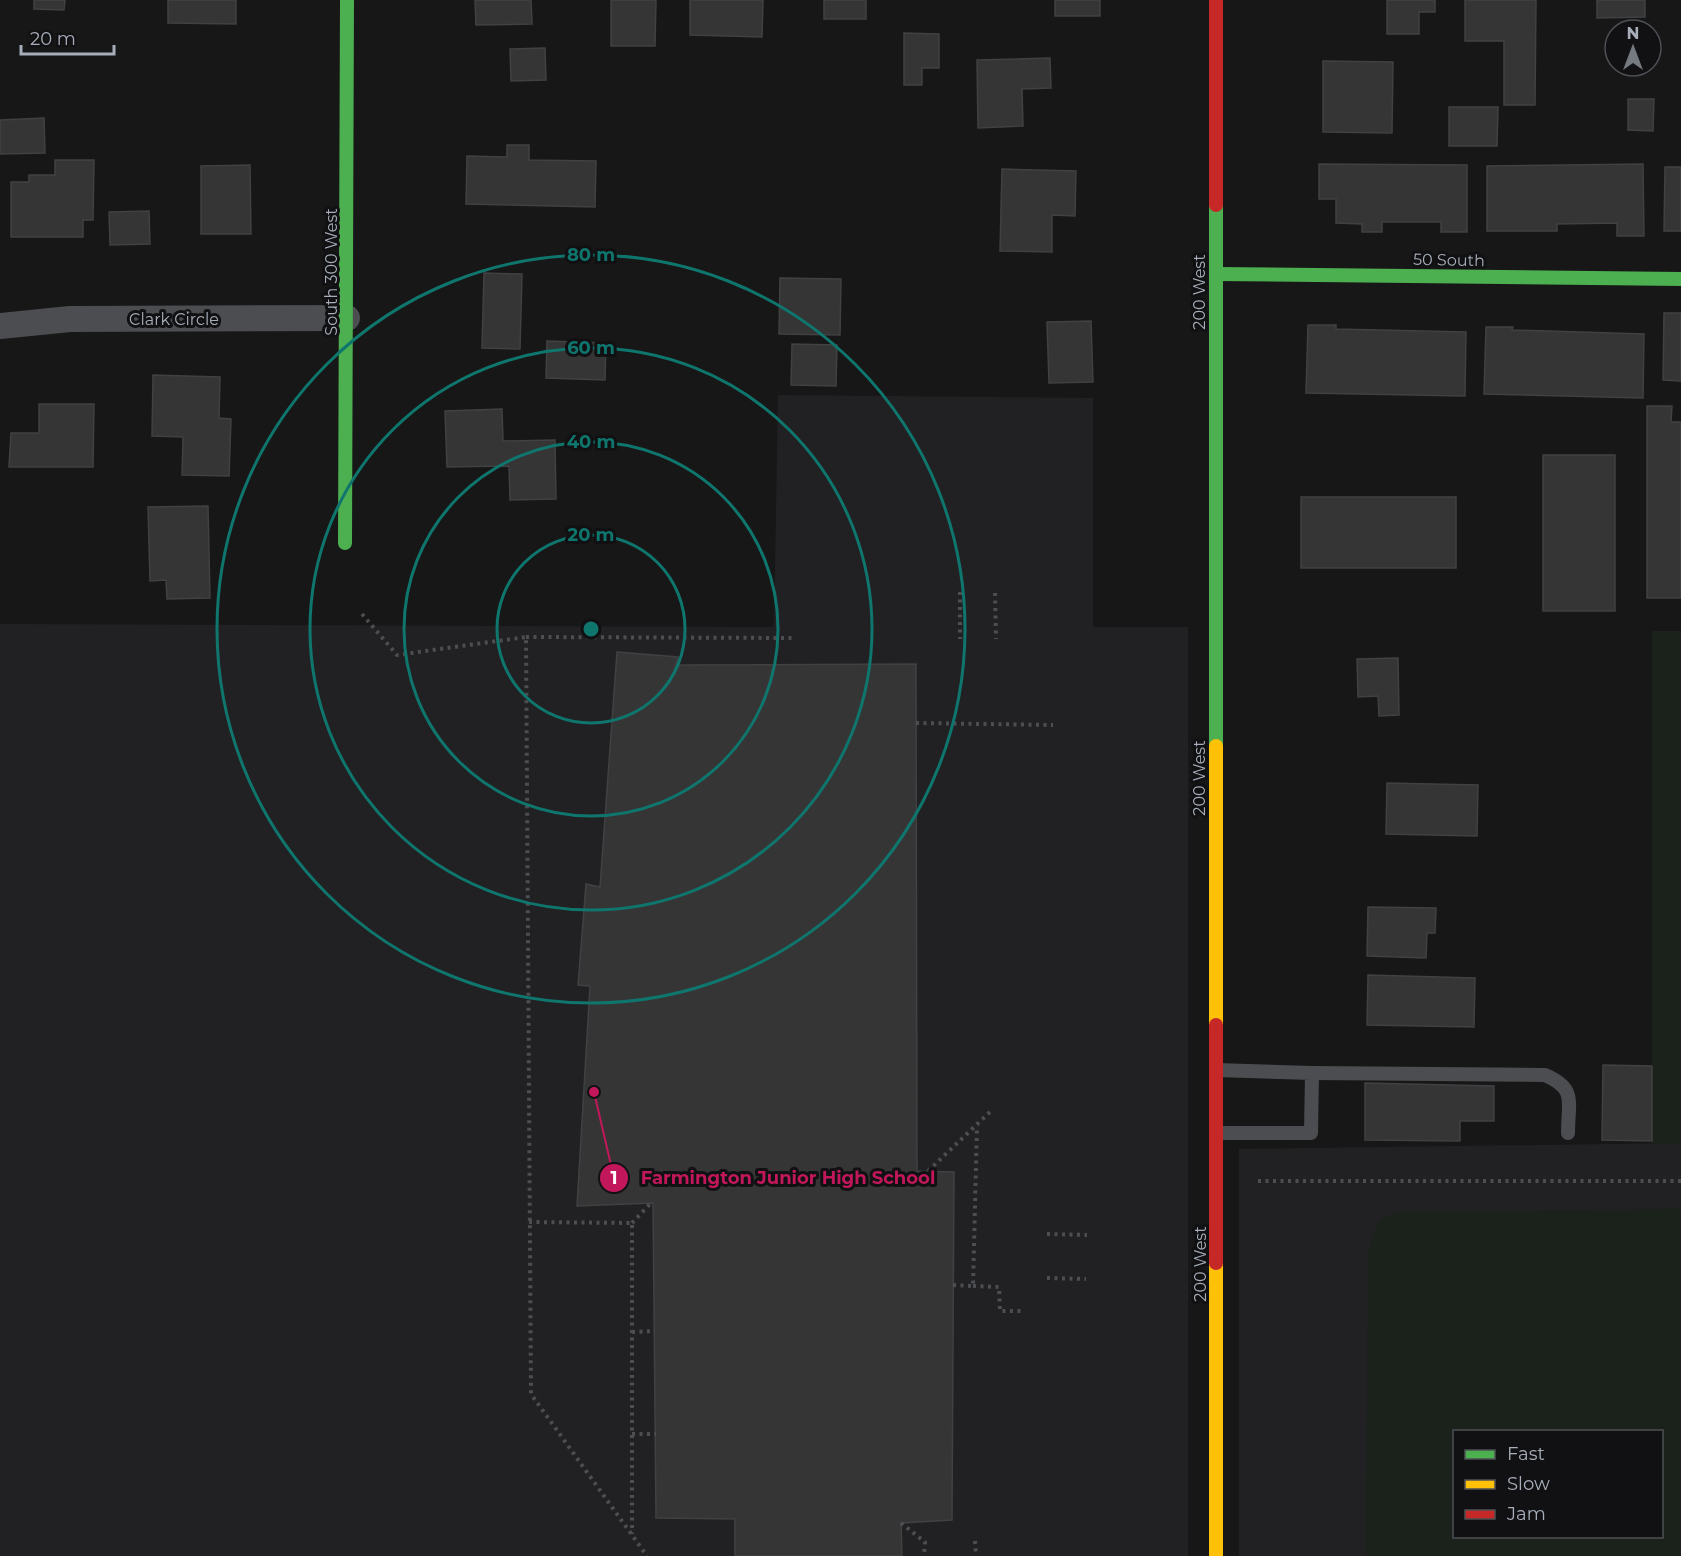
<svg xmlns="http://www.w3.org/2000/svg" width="1681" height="1556" font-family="Montserrat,sans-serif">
	<rect width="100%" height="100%" fill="#171717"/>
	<g fill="#212123" fill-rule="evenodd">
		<polygon points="778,395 1093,398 1093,627 1188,627 1188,1556 0,1556 0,624 774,627"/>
		<path d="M1681,1143V1556H1239V1149ZM1454,1432H1662V1536H1454Z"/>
	</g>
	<g fill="#1b221b" fill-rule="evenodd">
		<rect x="1652" y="631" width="29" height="512"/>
		<path d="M1681,1209V1556H1366L1368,1254L1378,1221L1397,1212ZM1454,1432H1662V1536H1454Z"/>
	</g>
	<g fill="#353536" stroke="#404143" stroke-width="1.5">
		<polygon points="34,0 65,0 64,10 34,9"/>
		<polygon points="168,0 236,0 236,24 168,23"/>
		<polygon points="475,0 531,0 532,24 476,25"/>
		<polygon points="611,0 656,0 655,46 611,46"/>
		<polygon points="690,0 763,0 762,37 690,35"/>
		<rect x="824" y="0" width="42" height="19"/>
		<rect x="1055" y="0" width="45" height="16"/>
		<polygon points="1387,0 1435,0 1435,12 1419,12 1419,34 1387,34"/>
		<polygon points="1465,0 1536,0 1535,105 1504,105 1504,41 1465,41"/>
		<polygon points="1597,0 1645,0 1645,17 1597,18"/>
		<polygon points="904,33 939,34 939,68 922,68 922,85 904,85"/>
		<polygon points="545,48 546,80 511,81 510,49"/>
		<polygon points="1050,58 1051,88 1022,89 1023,126 978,128 977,60"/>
		<polygon points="1323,61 1393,62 1392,133 1323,132"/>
		<polygon points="1628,99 1654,99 1653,131 1628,130"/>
		<polygon points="1449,107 1498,107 1497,146 1449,146"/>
		<polygon points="44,118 45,153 0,154 0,120"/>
		<polygon points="507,145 529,145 529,160 596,161 595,207 466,204 467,156 507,157"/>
		<polygon points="55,160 94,160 93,220 83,220 83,237 11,237 11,182 29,182 29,175 55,175"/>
		<polygon points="1319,164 1467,165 1467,232 1441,232 1441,222 1382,222 1382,232 1362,232 1362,224 1336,223 1336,199 1319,199"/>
		<polygon points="1643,164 1644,236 1617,236 1617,223 1557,224 1557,231 1487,231 1487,166"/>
		<polygon points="250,165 251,234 201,234 201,166"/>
		<polygon points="1665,167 1681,167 1681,231 1664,231"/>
		<polygon points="1002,169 1076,171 1075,216 1052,215 1052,252 1000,251"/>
		<polygon points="149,211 150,244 110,245 109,212"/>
		<polygon points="484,273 522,274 520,349 482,348"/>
		<polygon points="780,278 841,279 840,335 779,334"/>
		<polygon points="1664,313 1681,313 1681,381 1663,380"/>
		<polygon points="1091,321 1093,382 1049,383 1047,322"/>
		<polygon points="1308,325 1336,325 1336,329 1466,332 1465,396 1306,393"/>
		<polygon points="1486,327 1513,327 1512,330 1644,334 1643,398 1484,394"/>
		<polygon points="547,341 606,343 605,380 546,378"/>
		<polygon points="792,344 837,345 836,386 791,385"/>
		<polygon points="153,375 220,377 219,418 231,419 229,476 182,475 183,437 152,436"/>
		<polygon points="39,404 94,404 93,467 9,467 11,433 39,433"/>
		<polygon points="1647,406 1672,406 1671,422 1681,422 1681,598 1647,598"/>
		<polygon points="502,409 503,441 555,440 556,499 510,500 509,466 447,467 445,411"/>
		<rect x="1543" y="455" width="72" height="156"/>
		<rect x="1301" y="497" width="155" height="71"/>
		<polygon points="208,506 210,598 167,599 166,580 150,581 148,507"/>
		<polygon points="617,652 678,657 675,668 680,665 916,664 917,1171 954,1172 952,1520 901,1523 902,1556 735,1556 735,1519 656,1518 653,1203 577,1206 590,986 578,985 586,884 600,887"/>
		<polygon points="1398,658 1399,715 1379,716 1378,696 1358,697 1357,659"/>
		<polygon points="1387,783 1478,785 1477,836 1386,834"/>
		<polygon points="1368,907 1436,908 1435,933 1427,933 1426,958 1367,956"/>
		<polygon points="1368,975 1475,978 1474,1027 1367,1025"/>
		<polygon points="1603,1065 1652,1066 1652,1141 1602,1140"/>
		<polygon points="1365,1083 1494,1086 1494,1121 1460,1121 1460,1141 1365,1140"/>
	</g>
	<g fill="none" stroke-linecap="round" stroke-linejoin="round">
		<g stroke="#4d4e52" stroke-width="4" stroke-dasharray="3 4.5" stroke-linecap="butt">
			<polyline points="960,592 960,639"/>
			<polyline points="995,593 996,639"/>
			<polyline points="362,614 397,655 526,637 531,1394 647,1556"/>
			<polyline points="526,637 792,638"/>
			<polyline points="916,723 1053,725"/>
			<polyline points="928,1171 991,1111"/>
			<polyline points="1258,1181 1681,1181"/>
			<polyline points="529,1222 632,1223 632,1534"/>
			<polyline points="632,1223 650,1204"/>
			<polyline points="1047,1234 1087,1235"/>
			<polyline points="1047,1278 1086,1279"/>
			<polyline points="953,1285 973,1286 977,1126"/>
			<polyline points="973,1286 999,1287 1000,1311 1021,1311"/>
			<polyline points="632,1332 655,1331"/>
			<polyline points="632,1434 656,1434"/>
			<polyline points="901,1523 925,1542 924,1556"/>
			<polyline points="975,1541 976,1556"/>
		</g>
		<g stroke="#4b4d50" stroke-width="14">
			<polyline points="1216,1070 1312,1073 1311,1133 1216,1133"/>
			<path d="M1312,1073L1545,1075C1577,1089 1568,1101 1568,1133"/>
		</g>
		<polyline stroke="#4b4d50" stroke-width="26" points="0,326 70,319 347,318"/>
		<g stroke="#4caf50" stroke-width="14">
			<polyline points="1216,205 1216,746"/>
			<polyline points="1216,274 1681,279"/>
			<polyline points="345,543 347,0"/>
		</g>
		<g stroke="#ffc107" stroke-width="14">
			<polyline points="1216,746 1216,1025"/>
			<polyline points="1216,1263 1216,1556"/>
		</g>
		<g stroke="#c62828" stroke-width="14">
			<polyline points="1216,0 1216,205"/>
			<polyline points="1216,1025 1216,1263"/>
		</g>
	</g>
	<g fill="none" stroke="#0f766e" stroke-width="3">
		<circle cx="591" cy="629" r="94"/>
		<circle cx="591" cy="629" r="187"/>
		<circle cx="591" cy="629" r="281"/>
		<circle cx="591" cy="629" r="374"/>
	</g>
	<g text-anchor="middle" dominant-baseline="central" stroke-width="6" stroke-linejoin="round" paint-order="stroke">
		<g font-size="16" fill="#a7aeb9" stroke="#111113">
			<text transform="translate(1449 260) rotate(1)">50 South</text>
			<text transform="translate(331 272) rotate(-90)">South 300 West</text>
			<text transform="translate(1199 292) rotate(-90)">200 West</text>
			<text x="174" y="319">Clark Circle</text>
			<text transform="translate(1199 778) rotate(-90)">200 West</text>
			<text transform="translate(1200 1264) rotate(-90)">200 West</text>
		</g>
	</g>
	<circle cx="591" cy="629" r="9" fill="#0f766e" stroke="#111113" stroke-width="3"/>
	<g font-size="18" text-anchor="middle" font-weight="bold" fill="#0f766e" stroke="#111113" stroke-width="6" stroke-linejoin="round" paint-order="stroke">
		<text x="591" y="261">80 m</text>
		<text x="591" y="354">60 m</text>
		<text x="591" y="448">40 m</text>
		<text x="591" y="541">20 m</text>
	</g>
	<path fill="none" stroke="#c2185b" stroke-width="2" d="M594 1092L614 1178"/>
	<g fill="#c2185b" stroke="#111113" stroke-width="2">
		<circle cx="594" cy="1092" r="6"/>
		<circle cx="614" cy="1178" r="15"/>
	</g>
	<g font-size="18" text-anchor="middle" font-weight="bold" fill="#fff">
		<text x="614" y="1184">1</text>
	</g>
	<g font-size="18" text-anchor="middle" font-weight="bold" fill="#c2185b" stroke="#111113" stroke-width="6" stroke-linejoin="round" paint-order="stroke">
		<text x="788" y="1184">Farmington Junior High School</text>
	</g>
	<rect x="1453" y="1430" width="210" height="108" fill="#111113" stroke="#4d5055" stroke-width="1.5"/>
	<rect x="1465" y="1450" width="30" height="9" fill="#4caf50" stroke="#4d5055" stroke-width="1.5"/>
	<text x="1507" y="1460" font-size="18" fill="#a7aeb9">Fast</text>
	<rect x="1465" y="1480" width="30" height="9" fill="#ffc107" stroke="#4d5055" stroke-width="1.5"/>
	<text x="1507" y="1490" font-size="18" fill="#a7aeb9">Slow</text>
	<rect x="1465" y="1510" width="30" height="9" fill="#c62828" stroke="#4d5055" stroke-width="1.5"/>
	<text x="1507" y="1520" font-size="18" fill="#a7aeb9">Jam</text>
	<g transform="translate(1633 48)"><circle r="28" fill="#111113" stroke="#4d5055" stroke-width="1.5"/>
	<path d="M0-4.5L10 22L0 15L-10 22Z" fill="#757980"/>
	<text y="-9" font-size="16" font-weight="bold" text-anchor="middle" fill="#a7aeb9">N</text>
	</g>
	<path d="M21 45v9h93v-9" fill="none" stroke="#a7aeb9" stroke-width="3"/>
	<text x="30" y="45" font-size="18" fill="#a7aeb9" stroke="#111113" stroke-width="4.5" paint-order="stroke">20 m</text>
</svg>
